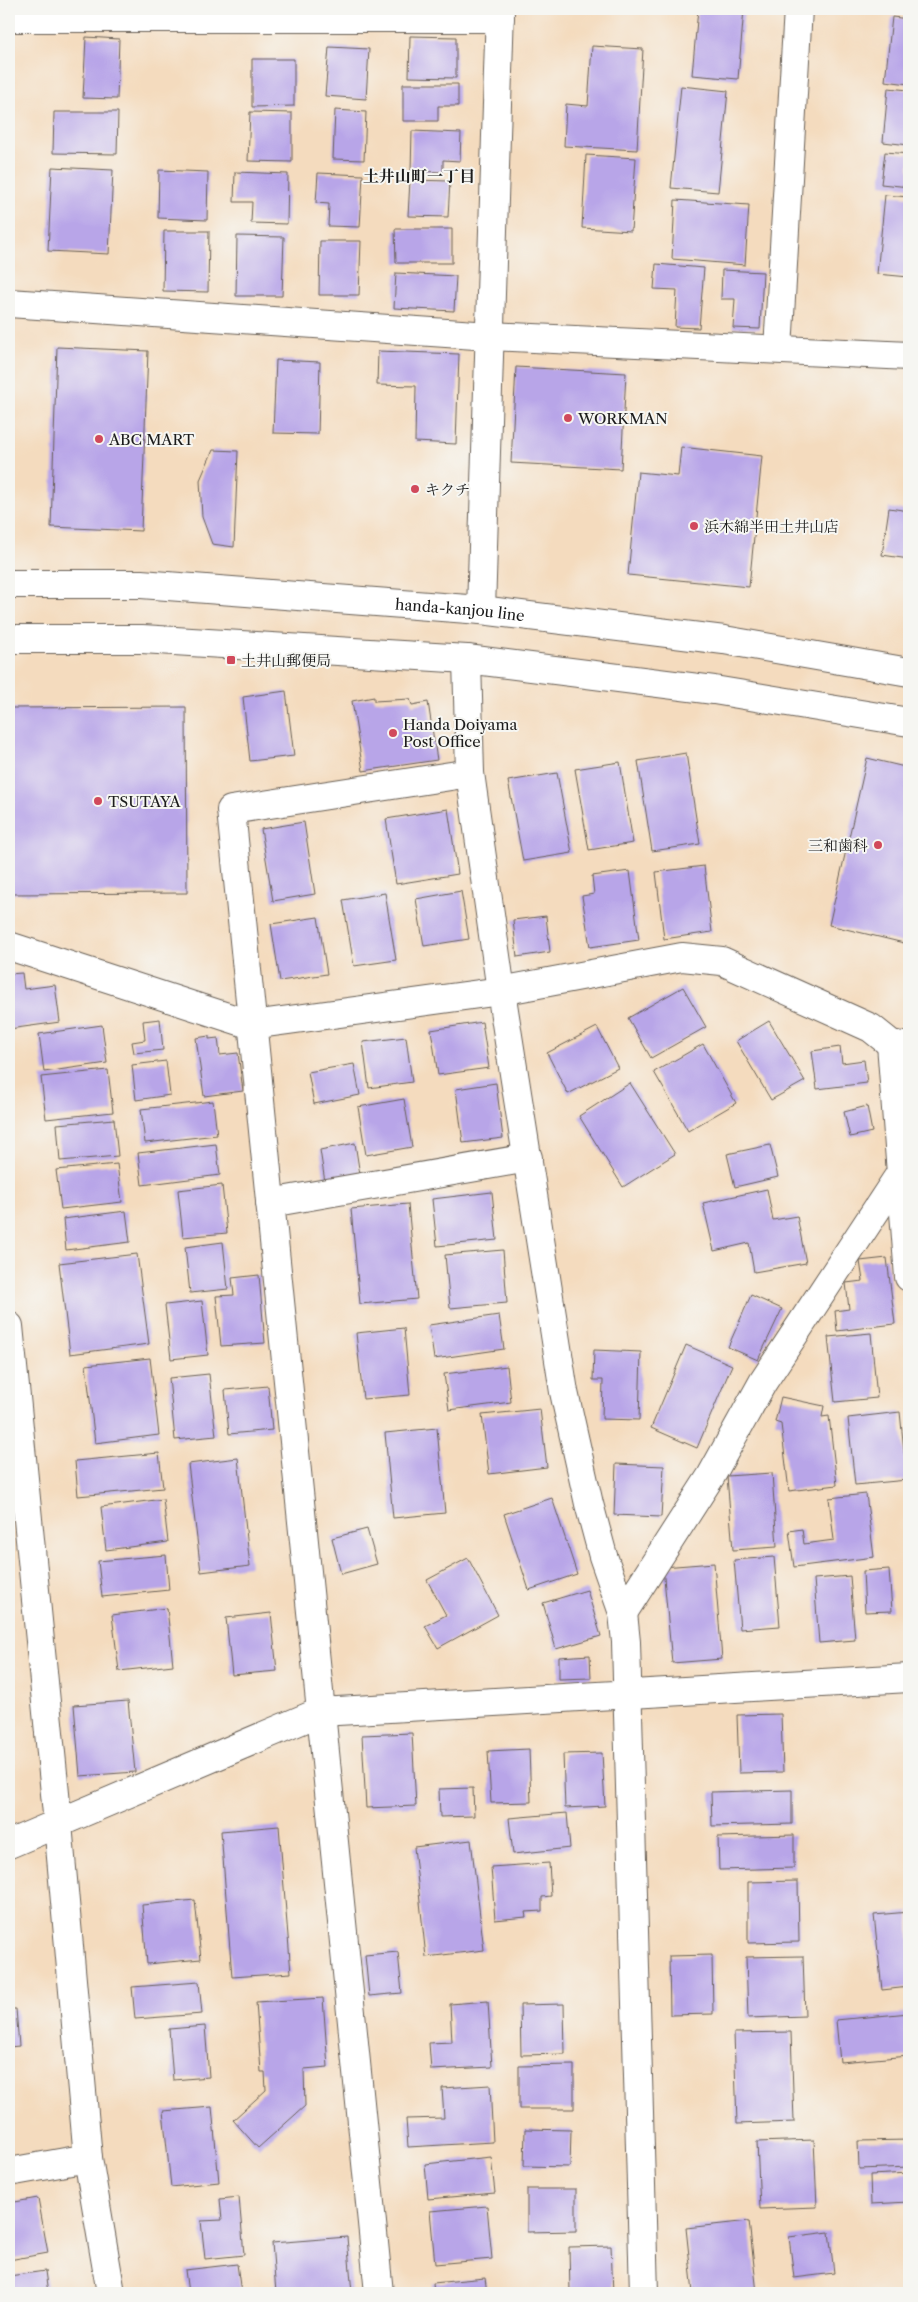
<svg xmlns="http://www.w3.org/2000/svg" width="918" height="2302" font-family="'Libre Caslon Text','Noto Serif JP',serif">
	<rect width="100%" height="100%" fill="#f6f6f2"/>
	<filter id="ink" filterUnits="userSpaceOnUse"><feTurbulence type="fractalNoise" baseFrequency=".02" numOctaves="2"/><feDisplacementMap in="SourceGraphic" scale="10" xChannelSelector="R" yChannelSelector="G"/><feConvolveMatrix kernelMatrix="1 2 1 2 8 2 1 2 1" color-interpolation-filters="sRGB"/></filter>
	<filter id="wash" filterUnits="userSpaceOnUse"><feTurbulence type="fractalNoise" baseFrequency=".0096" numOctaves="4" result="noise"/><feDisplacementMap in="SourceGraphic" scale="20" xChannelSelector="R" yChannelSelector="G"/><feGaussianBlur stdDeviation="1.12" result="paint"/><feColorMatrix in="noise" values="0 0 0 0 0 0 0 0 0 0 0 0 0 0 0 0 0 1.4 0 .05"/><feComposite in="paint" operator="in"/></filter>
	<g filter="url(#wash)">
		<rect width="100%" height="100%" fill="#f4dbbe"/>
		<g id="blocks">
			<g fill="#b8a5e8">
				<polygon points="698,9 744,9 738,79 692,75"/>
				<polygon points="892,17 909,19 909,84 885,81"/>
				<polygon points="410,36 456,37 456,78 409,77"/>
				<polygon points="86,37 119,39 117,99 83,98"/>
				<polygon points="592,46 643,49 637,150 564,146 566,104 588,106"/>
				<polygon points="329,47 369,49 366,99 325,96"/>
				<polygon points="252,59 294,59 294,106 252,107"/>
				<polygon points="403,84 458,84 458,106 438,106 438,121 403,121"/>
				<polygon points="681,86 728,91 718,192 671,188"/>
				<polygon points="888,88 909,90 909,145 883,142"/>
				<polygon points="335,110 366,112 364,160 333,159"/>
				<polygon points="54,112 118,112 117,154 53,153"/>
				<polygon points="250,112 292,113 292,162 248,161"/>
				<polygon points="412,131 461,133 460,161 443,160 443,172 411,171"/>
				<polygon points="885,152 909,154 909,187 881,184"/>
				<polygon points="586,155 636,158 631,231 582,228"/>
				<polygon points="52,167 113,170 109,254 48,251"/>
				<polygon points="159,170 208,172 207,220 158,218"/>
				<polygon points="235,172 288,174 287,224 251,223 252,202 234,202"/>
				<polygon points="318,173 363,175 360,227 328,226 329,204 316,203"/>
				<polygon points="410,180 450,181 448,217 408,216"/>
				<polygon points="885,195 909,197 909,277 877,274"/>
				<polygon points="675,200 749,205 745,265 672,259"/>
				<polygon points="395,229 452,229 452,263 396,263"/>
				<polygon points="164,231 209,231 208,292 163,291"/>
				<polygon points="237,236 284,237 282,296 236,296"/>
				<polygon points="320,241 361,241 359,295 319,295"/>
				<polygon points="656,264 704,268 699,328 675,327 677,290 654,289"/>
				<polygon points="722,270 763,272 760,329 733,328 735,299 721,299"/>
				<polygon points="396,273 456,276 454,311 394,308"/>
				<polygon points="57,347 148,351 141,531 51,527"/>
				<polygon points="378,351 459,354 456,444 415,442 416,386 377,385"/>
				<polygon points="276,360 320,362 318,434 273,433"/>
				<polygon points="516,367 626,373 621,469 511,463"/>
				<polygon points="681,447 762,456 749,587 628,575 638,472 678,476"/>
				<polygon points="213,450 238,451 234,547 212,544 202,517 200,480"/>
				<polygon points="889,508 909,511 909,559 882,555"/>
				<polygon points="286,691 294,756 250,761 243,697"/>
				<polygon points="374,697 374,701 410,699 412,705 428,702 437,760 363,771 352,701"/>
				<polygon points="186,707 187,893 9,894 9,708"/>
				<polygon points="686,753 700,844 652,851 638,761"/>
				<polygon points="867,758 909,768 909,922 904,943 829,925"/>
				<polygon points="620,762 633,843 589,850 575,769"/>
				<polygon points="557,773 572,853 523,861 508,781"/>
				<polygon points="448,809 458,874 396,884 386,819"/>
				<polygon points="304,822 315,894 273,901 261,829"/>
				<polygon points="704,866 712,932 664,939 656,872"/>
				<polygon points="630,871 639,940 590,947 582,896 594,894 592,876"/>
				<polygon points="461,891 469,939 424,946 416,899"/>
				<polygon points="385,893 396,960 354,966 343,900"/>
				<polygon points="546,916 550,952 517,957 513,920"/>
				<polygon points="318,917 327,974 280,981 271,924"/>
				<polygon points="22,973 24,989 55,985 60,1022 9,1029 9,974"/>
				<polygon points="683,987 706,1027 651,1058 628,1018"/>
				<polygon points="160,1019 163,1050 134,1053 132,1042 145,1040 143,1021"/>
				<polygon points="769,1021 805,1081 771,1100 736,1041"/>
				<polygon points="482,1022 489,1068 438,1075 431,1030"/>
				<polygon points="102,1025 107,1063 44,1072 39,1034"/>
				<polygon points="597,1027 618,1068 568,1094 547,1053"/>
				<polygon points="209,1036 209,1039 218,1038 220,1055 238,1053 243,1091 204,1096 196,1038"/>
				<polygon points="406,1037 412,1082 369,1088 363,1042"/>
				<polygon points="703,1044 736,1103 688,1131 654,1072"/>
				<polygon points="840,1047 842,1063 864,1060 867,1083 817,1089 812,1051"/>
				<polygon points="166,1061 170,1095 136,1100 132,1065"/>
				<polygon points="354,1064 360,1095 314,1104 308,1072"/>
				<polygon points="108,1070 113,1112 46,1119 41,1077"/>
				<polygon points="496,1083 503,1138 463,1143 456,1089"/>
				<polygon points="630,1083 675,1154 623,1187 579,1116"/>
				<polygon points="404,1099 412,1147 366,1155 358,1107"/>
				<polygon points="213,1101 217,1135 145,1143 141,1109"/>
				<polygon points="867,1106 872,1132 850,1137 844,1112"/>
				<polygon points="114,1119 118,1156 60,1161 57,1124"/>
				<polygon points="355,1143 360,1175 325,1182 320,1150"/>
				<polygon points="216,1144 220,1175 142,1185 138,1153"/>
				<polygon points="770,1145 778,1177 735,1187 727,1154"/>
				<polygon points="117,1164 122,1202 61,1209 56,1170"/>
				<polygon points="222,1185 227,1233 183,1237 178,1190"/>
				<polygon points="767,1189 773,1220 797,1216 806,1263 754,1272 749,1243 714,1251 703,1203"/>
				<polygon points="492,1192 497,1240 437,1246 432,1199"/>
				<polygon points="408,1204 417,1299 360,1304 351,1209"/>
				<polygon points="126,1211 130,1242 66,1250 63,1219"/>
				<polygon points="223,1242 228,1289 190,1293 185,1247"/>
				<polygon points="503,1250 507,1303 450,1308 445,1255"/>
				<polygon points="137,1254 149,1344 70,1354 59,1263"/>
				<polygon points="887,1258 895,1324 837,1331 835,1311 849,1309 846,1283 863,1281 860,1261"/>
				<polygon points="259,1275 265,1343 221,1346 216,1296 234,1295 232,1278"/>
				<polygon points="751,1295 782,1309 758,1360 728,1347"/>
				<polygon points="202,1301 208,1355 171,1359 165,1305"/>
				<polygon points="499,1315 504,1349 434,1359 429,1325"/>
				<polygon points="404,1328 410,1395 363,1399 356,1333"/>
				<polygon points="871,1333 877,1398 835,1402 828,1337"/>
				<polygon points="686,1345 732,1365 697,1448 651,1428"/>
				<polygon points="594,1350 641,1352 639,1420 602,1419 603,1380 593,1380"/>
				<polygon points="150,1358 159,1435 95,1443 86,1365"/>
				<polygon points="507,1366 511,1402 449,1410 444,1374"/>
				<polygon points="209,1374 216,1436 175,1440 169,1378"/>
				<polygon points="268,1386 272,1430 229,1434 225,1390"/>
				<polygon points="781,1397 824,1406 822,1417 829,1416 837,1485 789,1491 781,1424 775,1422"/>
				<polygon points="540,1409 547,1467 489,1474 482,1415"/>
				<polygon points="900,1412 907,1480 855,1485 848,1418"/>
				<polygon points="437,1428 445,1513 393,1518 385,1433"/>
				<polygon points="159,1453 163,1488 78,1496 75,1461"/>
				<polygon points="238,1458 250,1566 201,1572 188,1464"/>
				<polygon points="616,1464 664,1466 661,1517 614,1515"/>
				<polygon points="772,1473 777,1547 733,1550 727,1476"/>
				<polygon points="866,1494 874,1557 794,1567 789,1531 802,1529 804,1544 834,1540 829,1498"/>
				<polygon points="552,1498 577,1574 529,1590 504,1514"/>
				<polygon points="163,1499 168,1542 106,1550 101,1507"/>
				<polygon points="367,1529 377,1564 341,1574 332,1538"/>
				<polygon points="166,1555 169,1590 102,1597 98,1561"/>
				<polygon points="774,1557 780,1626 740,1629 734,1560"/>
				<polygon points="468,1558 498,1615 438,1648 425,1626 446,1615 427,1580"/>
				<polygon points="714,1563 722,1659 672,1663 663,1567"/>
				<polygon points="889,1569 892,1611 865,1612 863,1571"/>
				<polygon points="850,1576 855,1640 819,1643 814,1579"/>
				<polygon points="587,1590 601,1636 556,1649 543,1603"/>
				<polygon points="167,1608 173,1665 119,1671 112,1615"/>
				<polygon points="271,1613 277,1671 232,1675 226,1618"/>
				<polygon points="590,1655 591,1678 559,1679 559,1657"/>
				<polygon points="128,1701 135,1772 80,1776 74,1705"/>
				<polygon points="781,1714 783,1772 739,1773 737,1715"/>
				<polygon points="412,1733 416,1806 366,1808 362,1735"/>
				<polygon points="529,1749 531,1802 491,1803 488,1751"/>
				<polygon points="602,1753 605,1806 565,1808 563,1754"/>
				<polygon points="473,1788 474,1816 440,1817 439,1789"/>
				<polygon points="792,1790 792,1824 712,1826 711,1792"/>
				<polygon points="567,1813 570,1848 513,1854 509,1818"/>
				<polygon points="279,1826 291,1973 232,1977 221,1831"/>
				<polygon points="794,1835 794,1868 719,1870 718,1837"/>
				<polygon points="471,1840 484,1950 426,1957 414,1847"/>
				<polygon points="549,1863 551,1896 542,1897 542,1911 525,1912 526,1917 495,1920 491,1867"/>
				<polygon points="798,1881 799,1942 748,1943 748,1882"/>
				<polygon points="195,1900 201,1959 147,1964 142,1905"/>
				<polygon points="909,1912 909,1987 882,1990 874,1915"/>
				<polygon points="398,1952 402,1993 369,1996 365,1955"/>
				<polygon points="712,1955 713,2014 670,2015 669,1956"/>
				<polygon points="803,1956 805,2016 748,2018 746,1957"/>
				<polygon points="199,1982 202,2014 135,2019 132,1987"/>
				<polygon points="323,1998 328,2067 304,2069 305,2106 258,2148 233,2120 266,2090 265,2072 261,2072 256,2002"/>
				<polygon points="488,2001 492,2067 431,2070 429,2043 452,2042 450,2004"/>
				<polygon points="564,2004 565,2054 521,2055 520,2005"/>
				<polygon points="9,2009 16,2009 19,2046 9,2047"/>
				<polygon points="909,2013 909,2056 840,2062 836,2020"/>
				<polygon points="205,2026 209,2077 173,2080 169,2029"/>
				<polygon points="791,2032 794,2122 737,2124 734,2033"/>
				<polygon points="574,2065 574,2109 519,2109 519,2066"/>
				<polygon points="490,2085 493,2142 408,2147 406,2119 444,2118 442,2088"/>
				<polygon points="212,2107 219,2182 171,2187 163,2111"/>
				<polygon points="525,2129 571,2130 570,2167 524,2166"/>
				<polygon points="814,2140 817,2207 760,2209 757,2142"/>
				<polygon points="909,2140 909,2167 859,2169 858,2141"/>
				<polygon points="491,2157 495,2193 428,2199 425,2164"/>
				<polygon points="909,2173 909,2202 871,2204 870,2175"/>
				<polygon points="527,2189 576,2189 576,2231 527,2232"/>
				<polygon points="239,2197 244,2255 205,2259 201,2221 222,2220 220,2199"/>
				<polygon points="38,2198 48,2253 9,2260 9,2203"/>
				<polygon points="487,2206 492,2259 435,2264 430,2211"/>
				<polygon points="749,2221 757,2293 693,2293 686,2228"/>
				<polygon points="829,2232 834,2273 794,2278 789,2237"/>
				<polygon points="347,2237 352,2293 276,2293 272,2243"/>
				<polygon points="611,2246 613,2293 570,2293 569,2247"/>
				<polygon points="237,2264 241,2293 188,2293 185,2270"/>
				<polygon points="45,2271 48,2293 9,2293 9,2276"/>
				<polygon points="485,2278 487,2293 434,2293 433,2283"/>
			</g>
		</g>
	</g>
	<g filter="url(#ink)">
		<use href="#blocks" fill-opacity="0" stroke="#685f55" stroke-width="1"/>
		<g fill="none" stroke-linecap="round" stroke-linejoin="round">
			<defs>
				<g id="street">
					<polyline points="9,18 500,18"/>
					<polyline points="9,303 490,336 909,356"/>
					<polyline points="778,349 798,9"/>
					<polyline points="481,610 500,9"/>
					<polyline points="467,659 470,773 501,991 564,1392 589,1504 603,1556 623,1613 626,1642 644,2293"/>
					<polyline points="9,946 252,1025 501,991 682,957 722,961 871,1028 891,1044 909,1047"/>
					<polyline points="891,1044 909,1277"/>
					<polyline points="270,1203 528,1158"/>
					<polyline points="9,1326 58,1824 88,2158 111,2293"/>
					<polyline points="623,1613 711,1476 763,1382 900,1174"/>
					<polyline points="9,1844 320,1712 909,1678"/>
					<polyline points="9,2172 88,2158"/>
					<polyline points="379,2293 231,810 470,773"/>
				</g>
				<g id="secondary">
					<path id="s1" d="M9,584H141L481,610L724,640L909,672"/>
					<polyline points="9,639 142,639 467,659 714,690 909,722"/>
				</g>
			</defs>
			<use href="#street" stroke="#685f55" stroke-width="30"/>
			<use href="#secondary" stroke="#685f55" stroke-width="30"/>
			<use href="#street" stroke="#fff" stroke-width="28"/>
			<use href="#secondary" stroke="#fff" stroke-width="28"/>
		</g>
	</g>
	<g fill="#d1495b" stroke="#f6f6f2" stroke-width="2">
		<circle cx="568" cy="418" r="5"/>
		<circle cx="99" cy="439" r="5"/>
		<circle cx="415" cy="489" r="5"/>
		<circle cx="694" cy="526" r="5"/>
		<rect x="226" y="655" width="10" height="10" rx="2.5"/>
		<circle cx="393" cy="733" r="5"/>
		<circle cx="98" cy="801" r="5"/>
		<circle cx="878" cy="845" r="5"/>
	</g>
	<g text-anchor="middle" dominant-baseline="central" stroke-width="4" stroke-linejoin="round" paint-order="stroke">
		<g font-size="15" fill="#1c1c1c" stroke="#f6f6f2" text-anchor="start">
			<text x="578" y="418">WORKMAN</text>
			<text x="109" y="439">ABC MART</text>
			<text x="425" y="489">キクチ</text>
			<text x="704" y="526">浜木綿半田土井山店</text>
			<text x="241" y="660">土井山郵便局</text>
			<text x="403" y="724">Handa Doiyama<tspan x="403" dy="17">Post Office</tspan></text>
			<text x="108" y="801">TSUTAYA</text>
			<text x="868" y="845" text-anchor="end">三和歯科</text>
		</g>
		<g font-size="15" fill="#1c1c1c" stroke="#f6f6f2">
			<text stroke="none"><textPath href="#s1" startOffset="452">handa-kanjou line</textPath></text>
		</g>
		<g font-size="16" font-weight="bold" fill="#1c1c1c" stroke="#f6f6f2">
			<text x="419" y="176">土井山町一丁目</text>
		</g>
	</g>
	<rect width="918" height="2302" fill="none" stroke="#f6f6f2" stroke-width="30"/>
</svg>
